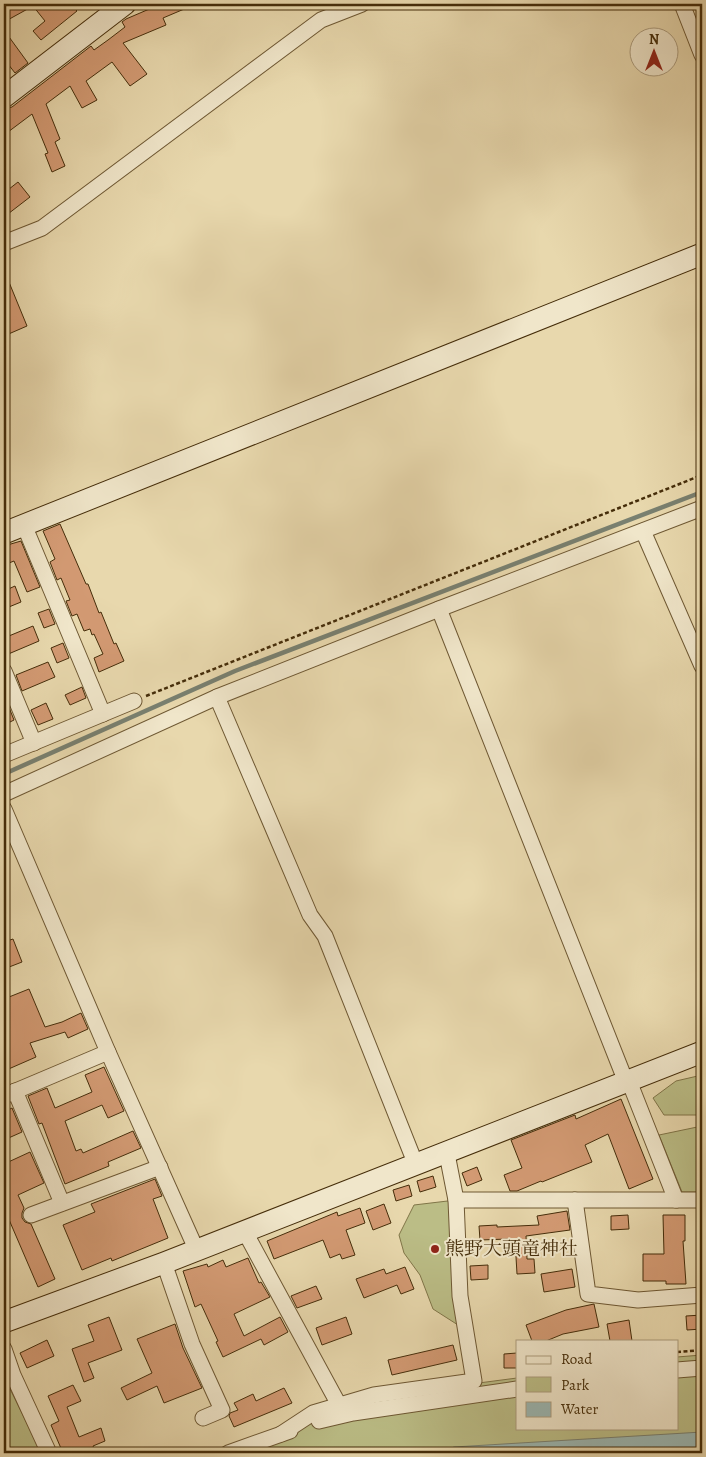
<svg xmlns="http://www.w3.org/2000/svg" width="706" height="1457" font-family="Alegreya,'Noto Serif JP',serif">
	<rect width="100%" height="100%" fill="#e8d8ad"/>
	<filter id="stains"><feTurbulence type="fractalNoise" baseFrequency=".004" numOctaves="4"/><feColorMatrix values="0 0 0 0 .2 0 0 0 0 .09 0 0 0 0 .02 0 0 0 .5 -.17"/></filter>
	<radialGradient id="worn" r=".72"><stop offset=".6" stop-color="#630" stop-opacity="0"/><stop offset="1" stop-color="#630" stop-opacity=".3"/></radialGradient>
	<g fill="#bbbd86" stroke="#807548">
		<polygon points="702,1075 702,1115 664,1115 653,1098 676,1081"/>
		<polygon points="702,1126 702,1192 682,1192 659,1135"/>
		<polygon points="456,1200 458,1325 433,1309 420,1275 404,1253 399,1235 414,1205"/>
		<polygon points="702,1355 702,1453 228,1453 379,1396 517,1378 517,1428 677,1428 677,1357"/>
		<polygon points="7,1383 42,1453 4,1453 4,1384"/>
	</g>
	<polygon fill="#9bb8b4" stroke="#798070" points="702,1432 702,1453 435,1453 454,1447"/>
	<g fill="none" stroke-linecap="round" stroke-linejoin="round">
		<polyline stroke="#798070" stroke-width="4.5" points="4,774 235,671 702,492"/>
	</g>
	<g fill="#d39a73" stroke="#452d0a">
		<polygon points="4,4 70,4 77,11 41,40 33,31 45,21 33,6 4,22"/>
		<polygon points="161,4 196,4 163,18 166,25 123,43 147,74 130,86 112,62 86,81 97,100 82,108 70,86 46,104 60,139 55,142 65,166 52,172 45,154 48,153 32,114 4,135 4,109 12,107 91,46 94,50 108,40 125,27 122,22 126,19"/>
		<polygon points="4,30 28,63 15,73 8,64 4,67"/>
		<polygon points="18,182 30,197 4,217 4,193"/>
		<polygon points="4,270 27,326 4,336"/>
		<polygon points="60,524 86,584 88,584 99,613 101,612 114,644 116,643 124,661 99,672 94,658 103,654 94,634 92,635 90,629 84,631 77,614 72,616 66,601 70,600 61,578 57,580 50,562 55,559 43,531"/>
		<polygon points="21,541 40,587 27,592 14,561 4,565 4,546"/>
		<polygon points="15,586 21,602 4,609 4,591"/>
		<polygon points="49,609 55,624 44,628 38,613"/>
		<polygon points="33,626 39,641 6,655 4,648 4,638"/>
		<polygon points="63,643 69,658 57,663 51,648"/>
		<polygon points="48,662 55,677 22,691 16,675"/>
		<polygon points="82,687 86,698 70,705 65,695"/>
		<polygon points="4,695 14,720 4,725"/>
		<polygon points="46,703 53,719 38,725 31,710"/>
		<polygon points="13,939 22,962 4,969 4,942"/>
		<polygon points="29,989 45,1027 62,1022 81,1013 88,1029 68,1038 65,1032 30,1043 36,1057 4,1071 4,999"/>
		<polygon points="104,1067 124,1111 108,1118 102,1105 65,1121 76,1151 81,1149 83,1153 133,1131 141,1148 108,1162 109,1166 65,1184 42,1123 39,1124 28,1096 47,1088 55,1108 92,1092 85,1075"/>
		<polygon points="621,1099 653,1179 629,1189 608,1134 585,1145 592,1162 542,1182 541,1181 517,1191 510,1191 504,1175 522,1168 511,1140 575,1115 576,1119"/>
		<polygon points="12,1108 22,1132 4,1140 4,1112"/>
		<polygon points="30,1152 44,1183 18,1195 24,1208 22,1213 22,1218 25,1222 31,1224 55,1279 38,1287 4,1208 4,1164"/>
		<polygon points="477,1167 482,1180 467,1186 462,1173"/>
		<polygon points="433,1176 436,1187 420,1192 417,1181"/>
		<polygon points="155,1179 162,1196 153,1199 168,1238 112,1261 111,1258 82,1270 63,1225 95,1212 91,1204"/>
		<polygon points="409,1185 412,1196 396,1201 393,1190"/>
		<polygon points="384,1204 391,1223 373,1230 366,1211"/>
		<polygon points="360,1208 365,1223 346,1230 355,1255 342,1259 340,1254 330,1258 323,1240 274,1259 267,1241 337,1212 338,1216"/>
		<polygon points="567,1211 570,1230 526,1236 527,1259 534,1259 535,1273 517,1274 515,1240 508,1241 508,1239 480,1240 479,1226 497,1225 497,1227 539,1225 537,1216"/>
		<polygon points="628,1215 629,1229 611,1230 611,1216"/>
		<polygon points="663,1215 685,1215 685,1241 683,1241 686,1284 666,1284 666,1281 643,1281 643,1254 664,1254"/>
		<polygon points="248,1258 259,1283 261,1282 270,1297 234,1314 244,1336 280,1317 288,1332 264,1345 261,1339 223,1357 216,1342 218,1341 201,1304 195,1307 183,1271 207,1264 208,1267 223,1260 226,1267"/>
		<polygon points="488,1265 488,1279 471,1280 470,1266"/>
		<polygon points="405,1267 414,1289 401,1294 397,1285 364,1298 356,1279 384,1269 386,1274"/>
		<polygon points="572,1269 575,1287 544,1292 541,1274"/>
		<polygon points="316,1286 322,1299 297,1308 291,1296"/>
		<polygon points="594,1304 599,1327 563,1334 546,1341 532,1341 526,1325 566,1310"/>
		<polygon points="702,1315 702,1329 687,1330 686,1316"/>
		<polygon points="109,1317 122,1350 88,1363 94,1378 84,1382 72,1349 94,1341 88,1325"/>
		<polygon points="346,1317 352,1334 322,1345 316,1328"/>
		<polygon points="629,1320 632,1341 610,1341 607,1324"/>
		<polygon points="175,1324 183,1348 202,1388 164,1403 157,1386 127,1400 121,1388 152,1373 137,1339"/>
		<polygon points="47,1340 54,1356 27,1368 20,1353"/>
		<polygon points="453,1345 457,1360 392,1375 388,1360"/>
		<polygon points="517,1353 517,1368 504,1368 504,1354"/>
		<polygon points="73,1385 81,1401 67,1407 79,1437 101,1428 105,1441 93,1446 96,1453 63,1453 51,1425 59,1421 48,1396"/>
		<polygon points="284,1388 292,1403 234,1427 229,1416 230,1413 238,1410 234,1403 253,1394 256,1401"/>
	</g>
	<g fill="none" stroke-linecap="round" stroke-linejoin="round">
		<defs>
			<g id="street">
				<polyline points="682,4 702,55"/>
				<polyline points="4,243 42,228 321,20 362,4"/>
				<polyline points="24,525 103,714"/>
				<polyline points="643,531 702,666"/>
				<polyline points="439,609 626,1082"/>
				<polyline points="4,671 34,743"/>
				<polyline points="217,697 310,915 325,936 416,1165"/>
				<polyline points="4,755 134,701"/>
				<polyline points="4,794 217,697 439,609 702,508"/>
				<polyline points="4,809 108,1052 197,1251"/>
				<polyline points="629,1081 676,1200"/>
				<polyline points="15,1091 62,1203"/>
				<polyline points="4,1096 108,1052"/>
				<polyline points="456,1200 702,1200"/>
				<polyline points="575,1200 588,1294 638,1300 702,1295"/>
				<polyline points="31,1215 160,1167"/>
				<polyline points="245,1232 339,1405"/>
				<polyline points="164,1263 192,1344 222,1410 203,1418"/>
				<polyline points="4,1349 13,1375 49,1453"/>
				<polyline points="677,1370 702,1368"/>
				<polyline points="319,1421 353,1413 517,1389"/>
				<polyline points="281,1434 313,1413 374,1395 474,1381 460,1296 456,1200 447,1154"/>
				<polyline points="228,1453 290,1431"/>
			</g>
			<g id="secondary">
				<polyline points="4,97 125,4"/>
				<polyline points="4,533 702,254"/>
				<polyline points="4,1322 164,1263 702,1052"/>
			</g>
		</defs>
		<use href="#street" stroke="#6e5833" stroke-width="17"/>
		<use href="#secondary" stroke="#452d0a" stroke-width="23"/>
		<g stroke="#452d0a" stroke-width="2.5" stroke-dasharray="4 2.5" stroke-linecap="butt">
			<polyline points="146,696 702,475"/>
			<polyline points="677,1352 702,1350"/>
		</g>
		<use href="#street" stroke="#f0e6ca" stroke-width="15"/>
		<use href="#secondary" stroke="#f0e6ca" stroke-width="21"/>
	</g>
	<circle fill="#8f2418" stroke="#f0e6ca" stroke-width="2" cx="435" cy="1249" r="5"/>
	<g text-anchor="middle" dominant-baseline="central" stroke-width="4" stroke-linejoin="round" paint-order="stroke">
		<g font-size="19" fill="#452d0a" stroke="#f0e6ca" text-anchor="start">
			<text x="445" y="1249">熊野大頭竜神社</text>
		</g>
	</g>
	<rect width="706" height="1457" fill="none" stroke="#e8d8ad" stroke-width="20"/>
	<rect x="5" y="5" width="696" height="1447" fill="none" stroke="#452d0a" stroke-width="2.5"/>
	<rect x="10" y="10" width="686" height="1437" fill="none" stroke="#452d0a"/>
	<rect x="516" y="1340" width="162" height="90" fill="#f0e6ca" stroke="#ac9c7d"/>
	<rect x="526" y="1356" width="25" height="8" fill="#f0e6ca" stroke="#ac9c7d"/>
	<text x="561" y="1364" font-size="15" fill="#452d0a">Road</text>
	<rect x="526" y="1377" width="25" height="15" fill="#bbbd86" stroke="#ac9c7d"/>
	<text x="561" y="1390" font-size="15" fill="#452d0a">Park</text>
	<rect x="526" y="1402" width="25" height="15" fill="#9bb8b4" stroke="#ac9c7d"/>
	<text x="561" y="1414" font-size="15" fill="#452d0a">Water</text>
	<g transform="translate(654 52)"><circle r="24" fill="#f0e6ca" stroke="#ac9c7d"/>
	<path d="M0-4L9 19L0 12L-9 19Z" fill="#8f2418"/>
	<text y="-8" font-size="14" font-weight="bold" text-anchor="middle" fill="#452d0a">N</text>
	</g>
	<rect width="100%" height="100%" filter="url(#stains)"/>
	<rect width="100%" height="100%" fill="url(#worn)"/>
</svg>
